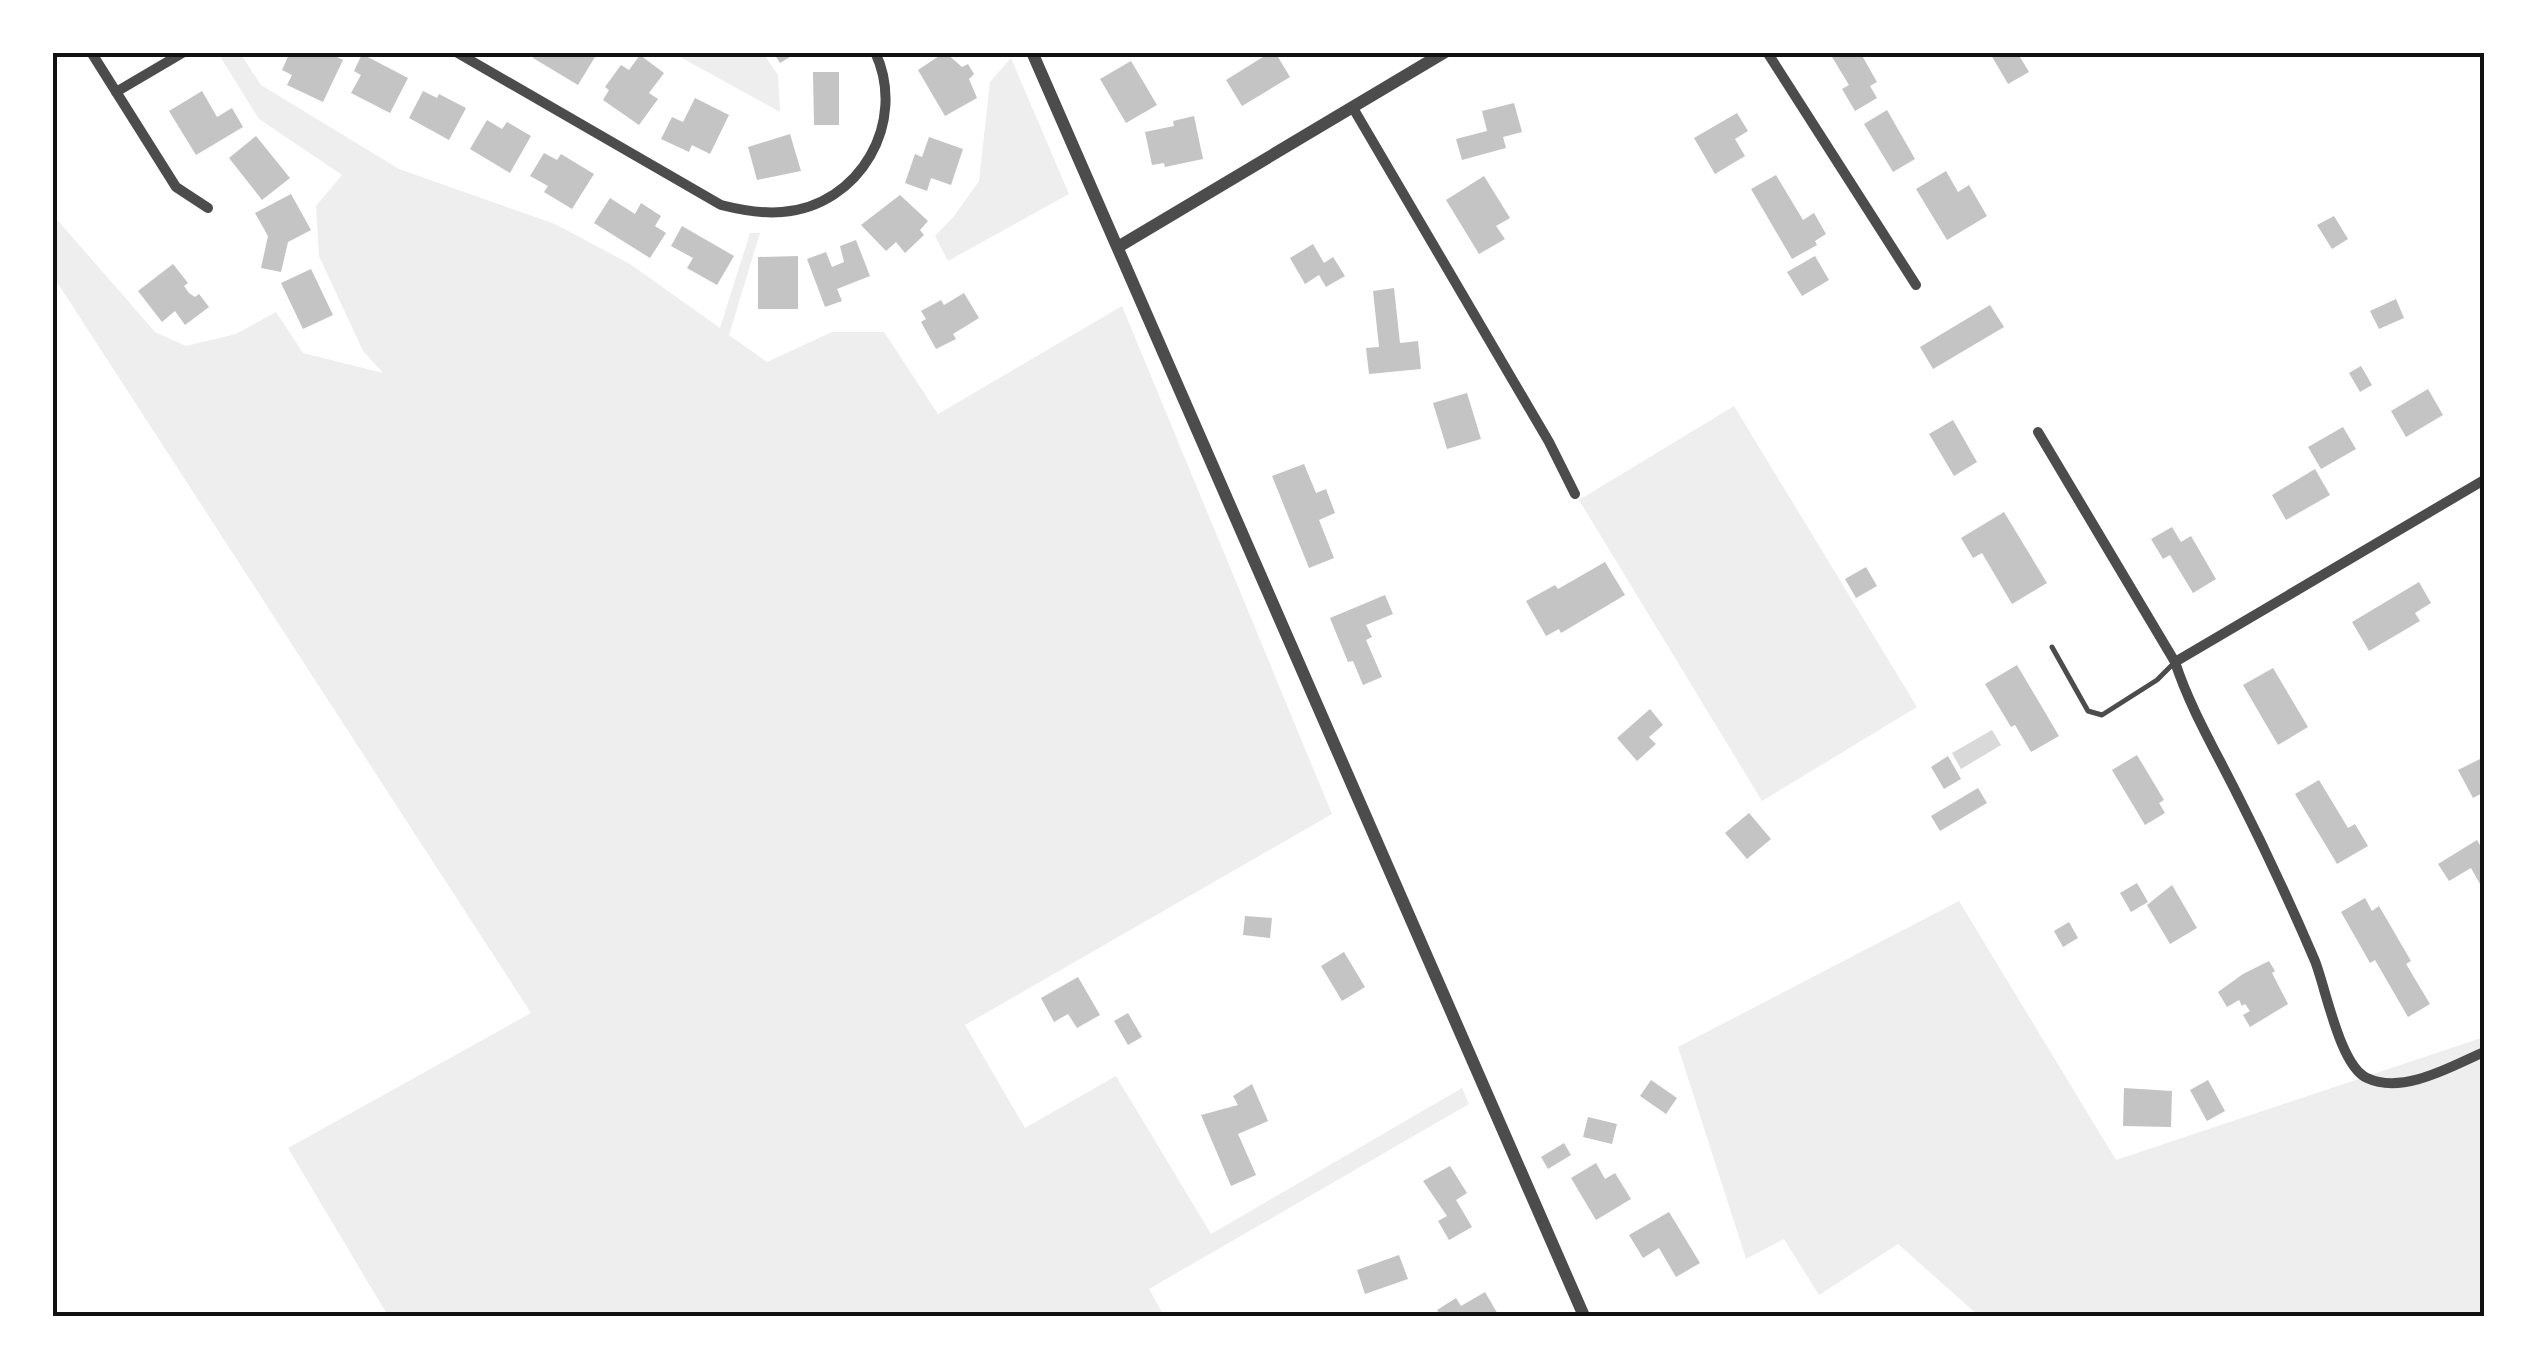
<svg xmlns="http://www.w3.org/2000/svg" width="2537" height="1369" font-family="'Crimson Pro',serif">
	<rect width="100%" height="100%" fill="#fff"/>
	<g fill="#eee">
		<polygon points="232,52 240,53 261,85 399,169 555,224 630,264 720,328 750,233 760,233 729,335 767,362 832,332 884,332 938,414 1122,306 1332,814 965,1025 1025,1128 1116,1076 1211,1234 1462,1088 1469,1104 1149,1289 1164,1316 388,1316 288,1148 531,1013 53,276 53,215 155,332 186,346 236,334 276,312 303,353 383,373 363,351 319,256 316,206 342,175 259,119 221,58"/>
		<polygon points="673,53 763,53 778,75 780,112"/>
		<polygon points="1011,58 1069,194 948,261 935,236 954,216 979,181 990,82"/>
		<polygon points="1734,406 1917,707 1762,801 1579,500"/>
		<polygon points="1959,901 2116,1160 2484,1037 2484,1316 1979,1316 1898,1244 1819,1295 1784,1239 1746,1259 1678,1047"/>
	</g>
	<polygon fill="#d9d9d9" points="1992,730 2001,745 1961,769 1952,753"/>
	<g fill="#c4c4c4">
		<polygon points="290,52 327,52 343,60 323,102 287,85 292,75 282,70"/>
		<polygon points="536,52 598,52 578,85 533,58"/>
		<polygon points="773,52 798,52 780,63"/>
		<polygon points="945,52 962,67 968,64 974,74 969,79 977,98 945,116 918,70"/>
		<polygon points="1271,52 1275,52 1290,77 1242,106 1226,80"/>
		<polygon points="1829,52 1860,52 1877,82 1870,86 1877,98 1855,111 1842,89 1849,85"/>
		<polygon points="1996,52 2017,52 2029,72 2008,84 1991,55"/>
		<polygon points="362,54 408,78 390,113 351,93 361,75 354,71"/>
		<polygon points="640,55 664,73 649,93 658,99 639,125 603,100 609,90 605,87 621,65 629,70"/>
		<polygon points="1131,61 1157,105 1126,123 1100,79"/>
		<polygon points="813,72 839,72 839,125 814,125"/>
		<polygon points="202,91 217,117 232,108 243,127 196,155 169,111"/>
		<polygon points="423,91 437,98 439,94 466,108 449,140 409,118"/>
		<polygon points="695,98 729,115 710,154 692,145 689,152 661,139 672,117 683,122"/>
		<polygon points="1514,103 1522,132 1503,137 1506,148 1462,160 1456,139 1487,131 1482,111"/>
		<polygon points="1887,110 1915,159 1893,172 1864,124"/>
		<polygon points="1737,113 1748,131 1735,139 1745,156 1715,174 1694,138"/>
		<polygon points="1194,116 1203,159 1165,167 1164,163 1152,165 1145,132 1174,126 1173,121"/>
		<polygon points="487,120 502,129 507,122 531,136 510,173 470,149"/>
		<polygon points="790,134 801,171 757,180 748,147"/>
		<polygon points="256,136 290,178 262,200 229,158"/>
		<polygon points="929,137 963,149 951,185 931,178 927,191 905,183 915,154 922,157"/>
		<polygon points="544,153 557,160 561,154 594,174 572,209 544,192 548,186 530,176"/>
		<polygon points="1946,171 1958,192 1969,185 1987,216 1947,240 1916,189"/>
		<polygon points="1776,175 1803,220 1814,213 1826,234 1815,241 1817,245 1792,259 1751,189"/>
		<polygon points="1484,176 1510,218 1496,226 1505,239 1479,254 1446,200"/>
		<polygon points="291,194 311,230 288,242 281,272 261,268 268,236 255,213"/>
		<polygon points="900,195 928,221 920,230 924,235 905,253 896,242 886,251 861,225"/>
		<polygon points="610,198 635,214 641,203 661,216 655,226 666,233 650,258 594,223"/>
		<polygon points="2334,216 2348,239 2332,249 2317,225"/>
		<polygon points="682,226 734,256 717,285 687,268 693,258 671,246"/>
		<polygon points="856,240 870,276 837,289 842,301 825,307 807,259 826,252 832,267 844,262 840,246"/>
		<polygon points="1313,244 1324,263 1333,257 1345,276 1326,287 1319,275 1305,284 1290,258"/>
		<polygon points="798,256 798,309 758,309 758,257"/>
		<polygon points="1815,256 1829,280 1802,296 1787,272"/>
		<polygon points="173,264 188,283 184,286 189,293 195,297 199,294 209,307 185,325 175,311 162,322 138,291"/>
		<polygon points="311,269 333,315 303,329 281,283"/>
		<polygon points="1394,288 1400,343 1418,341 1421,369 1369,374 1366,348 1379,347 1373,291"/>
		<polygon points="964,293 979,318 953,334 956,339 936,349 921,322 926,319 921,311 941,300 944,305"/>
		<polygon points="2396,299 2404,318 2379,329 2370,311"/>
		<polygon points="1990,305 2004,327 1933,369 1920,347"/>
		<polygon points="2361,366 2372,385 2360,392 2349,373"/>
		<polygon points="2428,389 2443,415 2406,437 2391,411"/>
		<polygon points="1467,393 1481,439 1447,449 1433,403"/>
		<polygon points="1953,420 1977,462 1954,476 1929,434"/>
		<polygon points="2343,427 2356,449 2321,469 2308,447"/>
		<polygon points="1304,464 1316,493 1326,489 1335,513 1319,520 1334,558 1309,568 1272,476"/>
		<polygon points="2315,469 2330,495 2286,520 2272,495"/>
		<polygon points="2004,512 2047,583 2012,604 1982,553 1973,558 1961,538"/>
		<polygon points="2172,527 2181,542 2191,536 2216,579 2193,593 2170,555 2163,559 2151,539"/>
		<polygon points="1605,562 1625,595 1561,633 1559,629 1546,636 1526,601 1555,585 1558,589"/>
		<polygon points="1866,567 1877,586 1856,598 1845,579"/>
		<polygon points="2419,582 2431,603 2415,613 2420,621 2369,651 2352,622"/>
		<polygon points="1385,595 1393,614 1366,625 1372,637 1366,640 1382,677 1363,685 1353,661 1348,662 1330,618"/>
		<polygon points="2017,665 2059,736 2031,752 2015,725 2011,727 1985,684"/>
		<polygon points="2273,668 2308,727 2278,745 2243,685"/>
		<polygon points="1650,709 1663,725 1649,737 1656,744 1637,761 1617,738"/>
		<polygon points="2137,755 2164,800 2159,803 2165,813 2145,825 2112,770"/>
		<polygon points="1948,756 1961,779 1944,789 1931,767"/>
		<polygon points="2484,757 2484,792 2473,798 2458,770"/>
		<polygon points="2319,780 2348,828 2355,824 2368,846 2337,864 2295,794"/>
		<polygon points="1978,788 1987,803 1940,831 1931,816"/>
		<polygon points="1749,813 1771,839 1747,859 1725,833"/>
		<polygon points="2477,840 2484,852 2484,891 2471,868 2449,881 2438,864"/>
		<polygon points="2137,883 2148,902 2131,912 2120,893"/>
		<polygon points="2172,885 2197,928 2170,944 2147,905"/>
		<polygon points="2365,898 2372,911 2379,906 2411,961 2406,964 2430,1004 2408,1017 2375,960 2370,963 2341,912"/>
		<polygon points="1245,916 1272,918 1270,938 1243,935"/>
		<polygon points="2069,922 2078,938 2063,947 2054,931"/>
		<polygon points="1344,952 1365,987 1342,1001 1321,966"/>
		<polygon points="2269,961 2275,971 2272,973 2288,1004 2250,1027 2243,1015 2250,1011 2245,1004 2242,1006 2239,1000 2227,1007 2218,992 2243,974"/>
		<polygon points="1078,977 1100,1015 1077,1028 1068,1014 1054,1022 1041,998"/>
		<polygon points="1128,1013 1142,1037 1128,1045 1114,1021"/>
		<polygon points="1651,1080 1677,1098 1666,1114 1640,1096"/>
		<polygon points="2208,1080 2225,1111 2207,1121 2190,1090"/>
		<polygon points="1252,1084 1268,1121 1238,1134 1256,1175 1231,1186 1201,1115 1238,1105 1233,1096"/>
		<polygon points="2124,1088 2172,1091 2171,1127 2123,1126"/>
		<polygon points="1588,1117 1617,1124 1612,1144 1583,1137"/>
		<polygon points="1564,1143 1571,1155 1548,1169 1541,1157"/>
		<polygon points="1596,1163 1605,1179 1615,1173 1631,1199 1596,1220 1571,1178"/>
		<polygon points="1450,1166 1467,1193 1456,1200 1472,1227 1449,1240 1438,1221 1447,1216 1423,1181"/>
		<polygon points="1669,1212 1700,1263 1676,1277 1659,1248 1643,1258 1629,1235"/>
		<polygon points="1399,1255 1408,1279 1365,1294 1357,1270"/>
		<polygon points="1485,1292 1499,1316 1441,1316 1437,1310 1456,1298 1461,1306"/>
	</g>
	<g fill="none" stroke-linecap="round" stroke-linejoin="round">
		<polyline stroke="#4c4c4c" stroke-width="5" points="2052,647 2088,711 2102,715 2157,680 2173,664"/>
		<g stroke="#4c4c4c" stroke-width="10">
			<polyline points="91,52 176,187 208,208"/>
			<path d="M456,52L721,205C741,210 762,214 782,212C860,206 908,122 875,52"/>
			<polyline points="1767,52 1916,285"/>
			<polyline points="116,92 184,52"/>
			<polyline points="1353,108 1549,442 1575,494"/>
			<path d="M2038,432L2175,662C2190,708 2215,750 2237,794C2265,849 2291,905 2315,961C2326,989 2340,1066 2367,1078C2403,1095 2452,1066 2484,1052"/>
			<polyline points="2175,662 2484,480"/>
		</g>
		<g stroke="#4c4c4c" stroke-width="12">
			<polyline points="1032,52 1584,1316"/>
			<polyline points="1118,247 1445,52"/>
		</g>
	</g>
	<rect width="2537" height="1369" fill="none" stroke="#ffffff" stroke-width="110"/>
	<rect x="55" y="55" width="2427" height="1259" fill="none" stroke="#111" stroke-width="4"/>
</svg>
